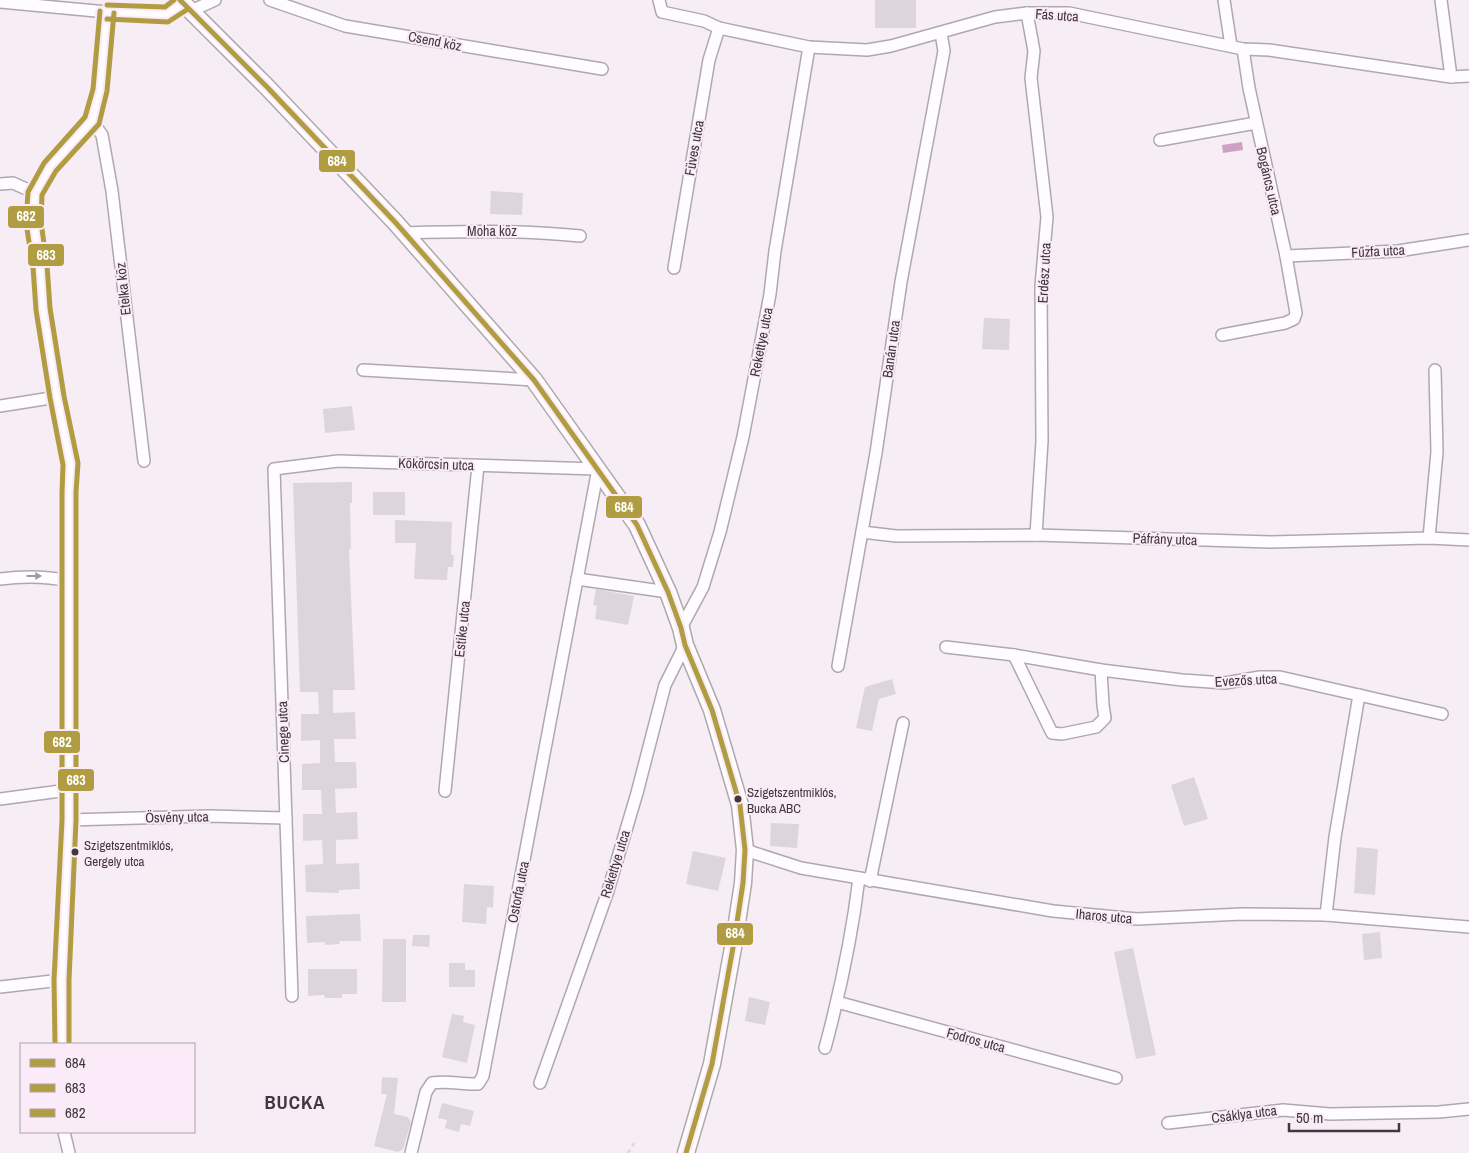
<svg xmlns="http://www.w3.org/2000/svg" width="1469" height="1153" font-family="'Archivo Narrow',sans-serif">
	<rect width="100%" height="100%" fill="#f7eef5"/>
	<polygon fill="#cea1c3" points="1242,142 1243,150 1223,153 1222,145"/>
	<g fill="#dcd6db">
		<rect x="875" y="0" width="41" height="28"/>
		<polygon points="491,191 523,193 522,215 490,214"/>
		<polygon points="984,318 1010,319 1009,350 982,349"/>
		<polygon points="352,406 355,430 325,433 323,409"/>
		<polygon points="352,482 352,503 350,503 351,549 349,549 355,690 333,690 333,713 355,712 356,739 334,739 335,762 356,762 357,788 335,789 336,813 357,812 358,839 336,840 336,864 359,863 360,889 339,890 339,893 306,892 305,865 323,864 322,840 303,841 303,814 322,814 321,790 302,790 302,764 320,763 320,740 301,741 301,714 319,714 318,692 300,692 293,483"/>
		<rect x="373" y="492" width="32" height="23"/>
		<polygon points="395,520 452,522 451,555 454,555 453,567 448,567 447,580 414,579 416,543 395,543"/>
		<polygon points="596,589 634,596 628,625 595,619 597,606 593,605"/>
		<polygon points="892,679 896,694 879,699 872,731 856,728 865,687"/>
		<polygon points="1194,777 1208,819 1184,826 1171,785"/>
		<polygon points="771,823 799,824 797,848 770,846"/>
		<polygon points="1357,847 1378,849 1375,895 1354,893"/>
		<polygon points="693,851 726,858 718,891 686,884"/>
		<polygon points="464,884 494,886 493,908 487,907 486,924 462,922"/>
		<polygon points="360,914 361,941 339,941 340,944 325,945 325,942 307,943 306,916"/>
		<polygon points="1380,932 1382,958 1364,960 1362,934"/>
		<polygon points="413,935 430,935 429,947 412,946"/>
		<polygon points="383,939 406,939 406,1002 382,1002"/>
		<polygon points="1133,948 1156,1055 1136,1059 1114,952"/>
		<polygon points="449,963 465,963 465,970 475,970 475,987 449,987"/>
		<polygon points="308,969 357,969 357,994 342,994 342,998 325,998 324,995 308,996"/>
		<polygon points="749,997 770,1002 765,1025 745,1021"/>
		<polygon points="452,1014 464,1016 463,1022 475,1025 467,1063 442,1057"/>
		<polygon points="382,1077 398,1078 394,1114 408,1117 411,1122 403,1149 398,1152 374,1146 387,1094 381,1094"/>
		<polygon points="442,1103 474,1111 470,1126 461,1124 459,1132 445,1128 447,1120 438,1118"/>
	</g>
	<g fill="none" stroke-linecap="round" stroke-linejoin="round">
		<defs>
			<g id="street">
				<polyline points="270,0 345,26 602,69"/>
				<polyline points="659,0 662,12 704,21 719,28 809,47 867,50 891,46 995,17 1027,13 1069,13 1243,49 1269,50 1451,77 1469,76"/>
				<polyline points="1224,0 1231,46"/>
				<polyline points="1441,0 1451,77"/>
				<polyline points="0,2 107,12 167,15 183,3"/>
				<polyline points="191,11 215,0"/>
				<polyline points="1027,13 1034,51 1031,78 1047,217 1041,286 1042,441 1036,535"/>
				<polyline points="92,121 102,135 112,191 144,461"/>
				<polyline points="1160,140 1256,123"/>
				<polyline points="0,184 13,183 35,193"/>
				<path d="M404,233C463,231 520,230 580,236"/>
				<polyline points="1286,256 1398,251 1469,240"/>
				<polyline points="674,268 709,60 719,28"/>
				<polyline points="1222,335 1285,323 1294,319 1296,313 1286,256 1249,88 1243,49"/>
				<polyline points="363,370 534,380"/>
				<polyline points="0,406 57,397"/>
				<polyline points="862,532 896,536 1036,535 1271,542 1429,538 1469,540"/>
				<polyline points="1429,538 1437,452 1435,370"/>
				<path d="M0,579C24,576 45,576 69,581"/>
				<polyline points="577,579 668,592"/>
				<polyline points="681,628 703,587 720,532 743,437 770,294 775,251 809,47"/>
				<polyline points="946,647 1014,655 1101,670 1182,680 1225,683 1260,677 1280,677 1442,714"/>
				<polyline points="1014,655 1052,733 1062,734 1096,727 1105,718 1103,705 1101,670"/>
				<polyline points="838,666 876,453 901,282 944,51 941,33"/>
				<polyline points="445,791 478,466"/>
				<polyline points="0,799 68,790"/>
				<polyline points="69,820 209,816 286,818"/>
				<polyline points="745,850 801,868 1053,911 1137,919 1242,914 1326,915 1469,927"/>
				<polyline points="870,881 903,723"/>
				<polyline points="1326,915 1335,837 1359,695"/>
				<polyline points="0,987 61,980"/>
				<path d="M292,996L274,469L338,461L598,469L483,1076L478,1084C462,1085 448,1080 432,1083L426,1092L411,1153"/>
				<polyline points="837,1002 1116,1078"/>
				<polyline points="62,1044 61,980 67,883 69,820 69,492 71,464 57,397 43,309 40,266 33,222 35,193 50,167 92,121 100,90 107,12"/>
				<path d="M825,1048C840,992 852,936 859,878"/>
				<polyline points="540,1083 607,894 637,793 665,685 685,645"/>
				<polyline points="1168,1123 1283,1110 1330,1114 1439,1112 1469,1109"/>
				<polyline points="64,1132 69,1153"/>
			</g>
			<polyline id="secondary" points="180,0 267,87 395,222 534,380 637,525 668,592 681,628 685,645 712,710 740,805 745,850 743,883 734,942 712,1064 686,1153"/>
		</defs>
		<use href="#street" stroke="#afa8ae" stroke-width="14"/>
		<use href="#secondary" stroke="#afa8ae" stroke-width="19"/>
		<polyline stroke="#dbd8da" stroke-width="2.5" stroke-dasharray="4 4" stroke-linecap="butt" points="628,1153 635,1142"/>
		<use href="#street" stroke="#fefcfe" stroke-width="11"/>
		<use href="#secondary" stroke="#fefcfe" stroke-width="16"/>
		<defs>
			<polyline id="bus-1" points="180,0 267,87 395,222 534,380 637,525 668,592 681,628 685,645 712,710 740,805 745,850 743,883 734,942 712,1064 686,1153"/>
			<g id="bus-2">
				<polyline points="107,19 168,22 188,9"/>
				<polyline points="69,1044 69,980 76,820 76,492 78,463 64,396 50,308 47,265 41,222 42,195 56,171 99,124 107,91 114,13"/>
			</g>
			<g id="bus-3">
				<polyline points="107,5 165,7 174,0"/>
				<polyline points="55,1044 54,980 62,820 62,492 63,465 50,398 36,310 33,267 26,223 28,192 44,163 85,117 93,89 100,11"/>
			</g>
		</defs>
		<use href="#bus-1" stroke="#fbeaf7" stroke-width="9"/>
		<use href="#bus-2" stroke="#fbeaf7" stroke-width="9"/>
		<use href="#bus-3" stroke="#fbeaf7" stroke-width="9"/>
		<use href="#bus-1" stroke="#b09d41" stroke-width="5"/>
		<use href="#bus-2" stroke="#b09d41" stroke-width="5"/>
		<use href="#bus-3" stroke="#b09d41" stroke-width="5"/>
	</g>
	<defs><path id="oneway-solid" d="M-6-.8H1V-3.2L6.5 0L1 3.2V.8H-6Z" transform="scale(1.25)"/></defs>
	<use fill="#9e9a9e" href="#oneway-solid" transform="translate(34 576)"/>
	<g fill="#3f383d" stroke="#fbeaf7" stroke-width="2">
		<circle cx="738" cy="799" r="4.5"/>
		<circle cx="75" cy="852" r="4.5"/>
	</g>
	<g text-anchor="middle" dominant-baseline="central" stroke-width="4" stroke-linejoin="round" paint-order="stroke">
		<g font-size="13" fill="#3f383d" stroke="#fbeaf7" text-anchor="start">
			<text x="747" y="792">Szigetszentmiklós,<tspan x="747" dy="16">Bucka ABC</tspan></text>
			<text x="84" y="845">Szigetszentmiklós,<tspan x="84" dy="16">Gergely utca</tspan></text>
		</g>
		<g font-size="14" fill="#3f383d" stroke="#fbeaf7">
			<text transform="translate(1057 15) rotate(4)">Fás utca</text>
			<text transform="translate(435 41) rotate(11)">Csend köz</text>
			<text transform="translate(694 148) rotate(-80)">Füves utca</text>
			<text transform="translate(1269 181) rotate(77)">Bogáncs utca</text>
			<text x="492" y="231">Moha köz</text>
			<text transform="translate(1378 251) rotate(-3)">Fűzfa utca</text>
			<text transform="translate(1044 273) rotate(-87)">Erdész utca</text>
			<text transform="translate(123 289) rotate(-96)">Etelka köz</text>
			<text transform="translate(761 342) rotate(-79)">Rekettye utca</text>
			<text transform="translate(891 349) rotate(-82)">Banán utca</text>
			<text transform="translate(436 464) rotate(2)">Kökörcsin utca</text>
			<text transform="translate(1165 539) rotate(2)">Páfrány utca</text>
			<text transform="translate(462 629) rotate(-84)">Estike utca</text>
			<text transform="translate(1246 680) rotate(-3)">Evezős utca</text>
			<text transform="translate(283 732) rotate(-92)">Cinege utca</text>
			<text transform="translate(177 817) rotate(-1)">Ösvény utca</text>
			<text transform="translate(615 864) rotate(-73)">Rekettye utca</text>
			<text transform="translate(518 892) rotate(-79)">Ostorfa utca</text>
			<text transform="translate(1104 916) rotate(5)">Iharos utca</text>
			<text transform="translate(976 1040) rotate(15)">Fodros utca</text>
			<text transform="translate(1244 1114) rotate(-7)">Csáklya utca</text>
		</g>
		<g font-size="19" font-weight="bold" letter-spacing="1" fill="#3f383d" stroke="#fbeaf7">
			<text x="295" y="1102">BUCKA</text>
		</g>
	</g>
	<g stroke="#fbeaf7" stroke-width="2">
		<rect x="318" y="149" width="38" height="24" rx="5" fill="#b09d41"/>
		<rect x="7" y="205" width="38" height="24" rx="5" fill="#b09d41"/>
		<rect x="27" y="243" width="38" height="24" rx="5" fill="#b09d41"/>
		<rect x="605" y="495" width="38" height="24" rx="5" fill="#b09d41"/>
		<rect x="43" y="730" width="38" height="24" rx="5" fill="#b09d41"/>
		<rect x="57" y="768" width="38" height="24" rx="5" fill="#b09d41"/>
		<rect x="716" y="922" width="38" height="24" rx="5" fill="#b09d41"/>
	</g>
	<g font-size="14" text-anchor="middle" font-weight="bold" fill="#fff">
		<text x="337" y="166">684</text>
		<text x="26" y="221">682</text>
		<text x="46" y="260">683</text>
		<text x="624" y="512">684</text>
		<text x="62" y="747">682</text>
		<text x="76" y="785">683</text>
		<text x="735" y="938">684</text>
	</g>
	<rect x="20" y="1043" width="175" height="90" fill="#fbeaf7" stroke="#b0a3ad"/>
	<rect x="30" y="1059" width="25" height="8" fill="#b09d41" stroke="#b0a3ad"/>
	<text x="65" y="1068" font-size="15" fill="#3f383d">684</text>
	<rect x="30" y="1084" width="25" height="8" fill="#b09d41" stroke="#b0a3ad"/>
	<text x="65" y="1093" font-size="15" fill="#3f383d">683</text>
	<rect x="30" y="1109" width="25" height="8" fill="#b09d41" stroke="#b0a3ad"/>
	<text x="65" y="1118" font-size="15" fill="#3f383d">682</text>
	<path d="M1289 1123v8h110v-8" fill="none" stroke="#3f383d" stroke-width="2.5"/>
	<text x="1296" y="1123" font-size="15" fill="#3f383d" stroke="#fbeaf7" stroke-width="4" paint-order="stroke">50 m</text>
</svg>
